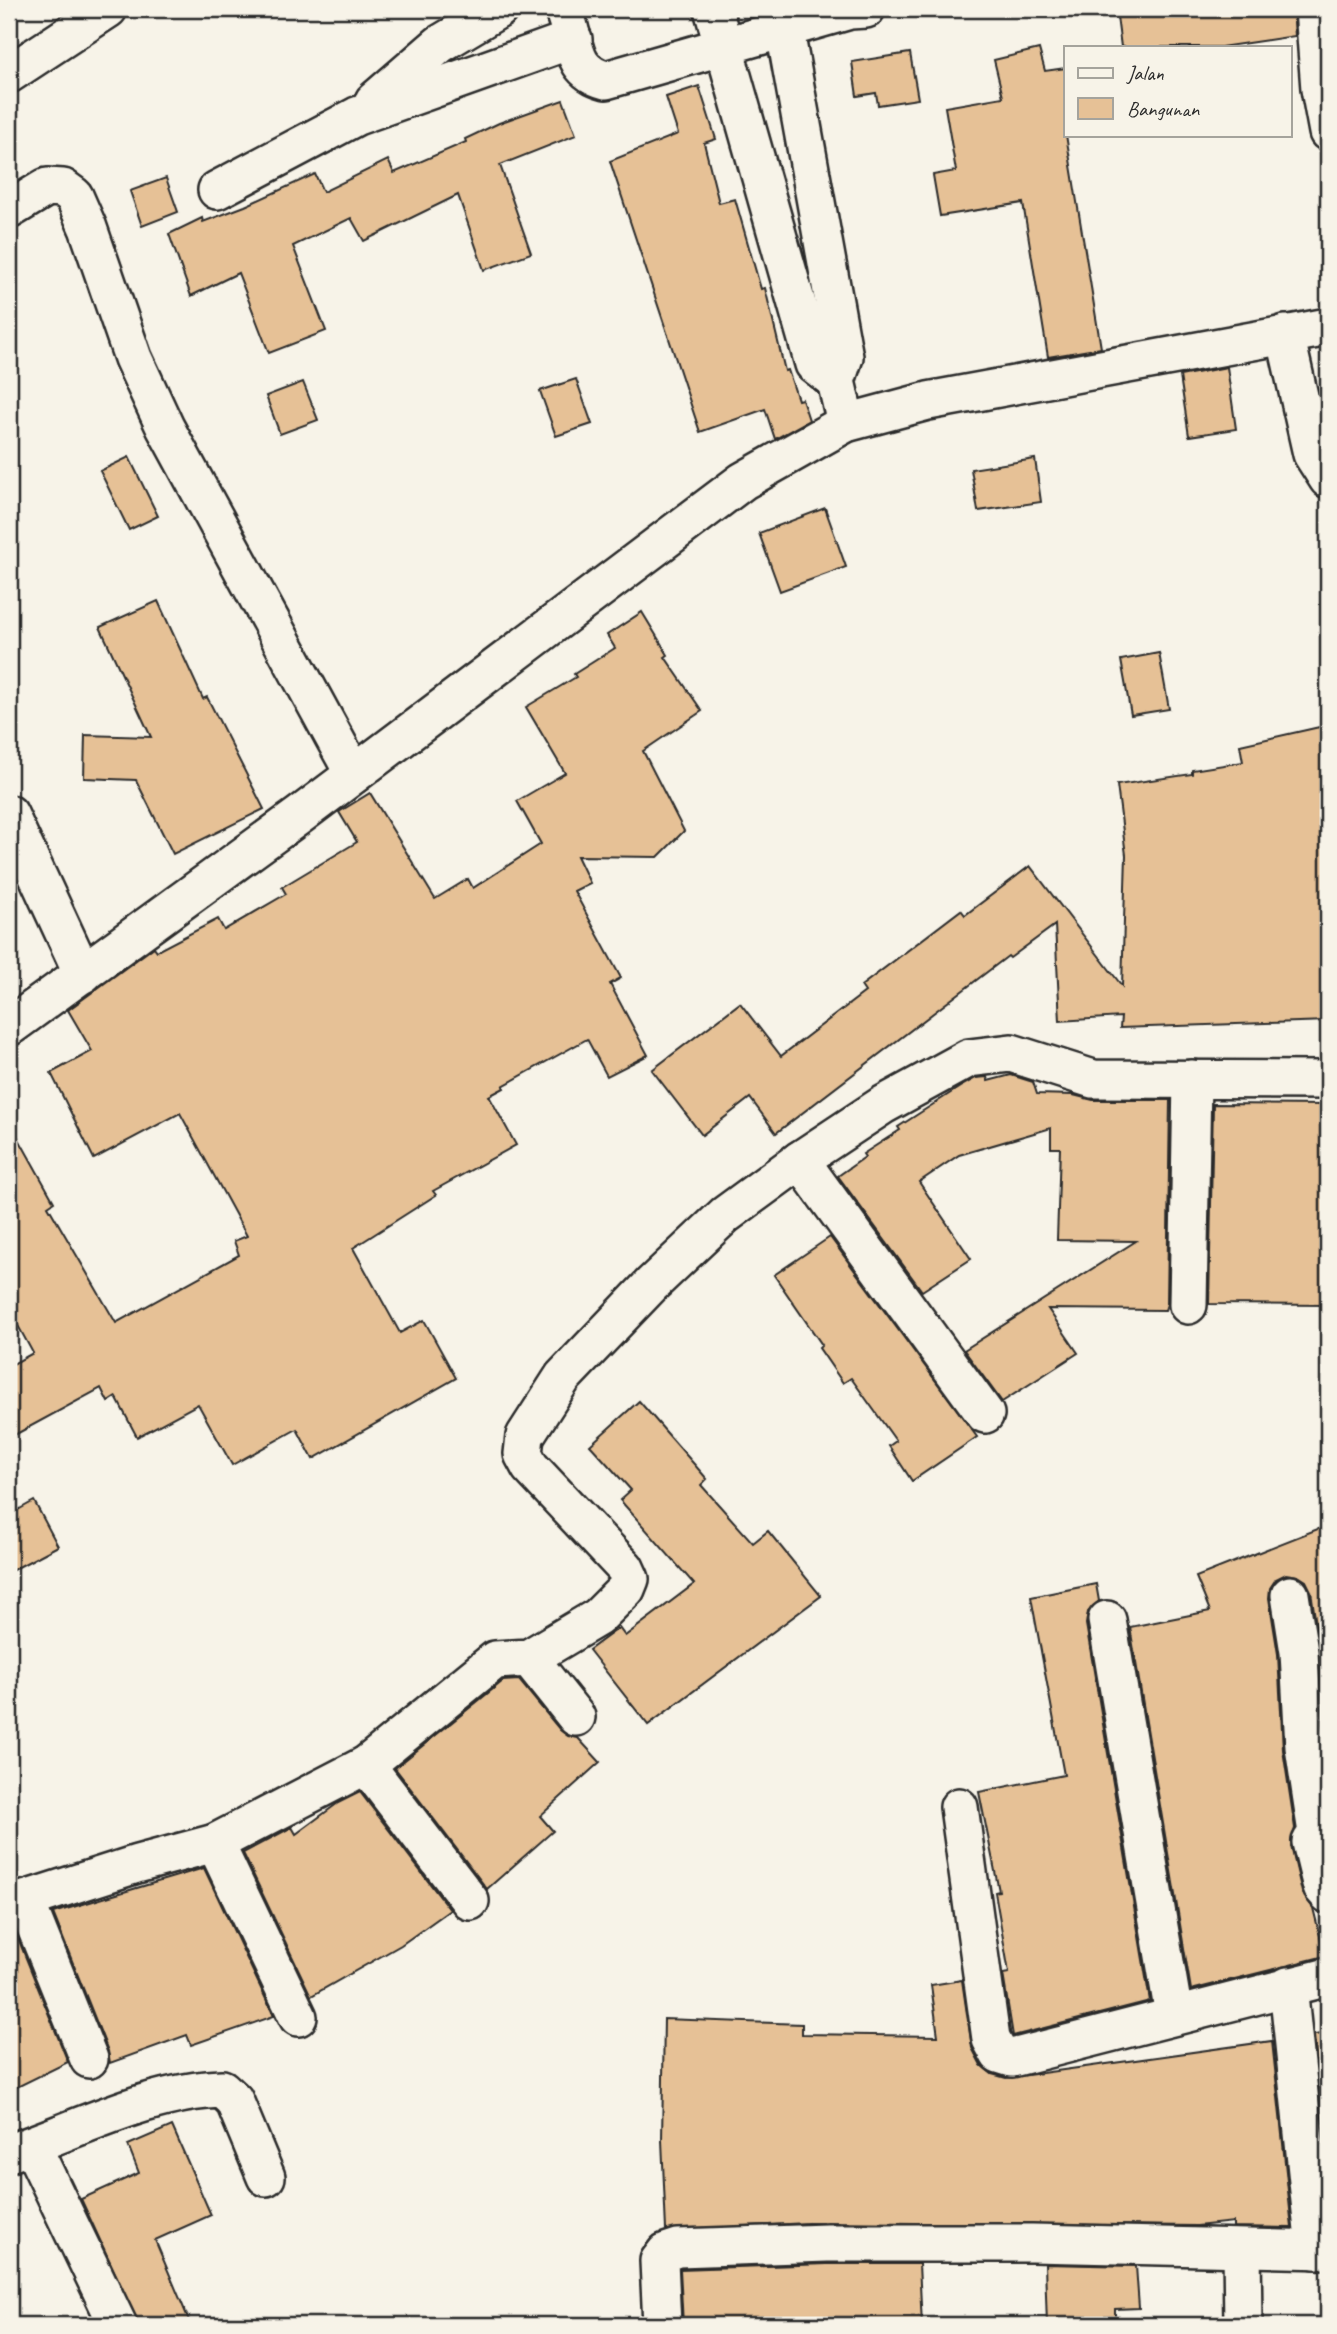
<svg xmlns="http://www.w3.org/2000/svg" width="1337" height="2334" font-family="Caveat,sans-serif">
	<rect width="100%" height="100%" fill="#f7f3e8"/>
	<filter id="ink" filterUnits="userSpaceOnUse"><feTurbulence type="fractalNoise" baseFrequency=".0143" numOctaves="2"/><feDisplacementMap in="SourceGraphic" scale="14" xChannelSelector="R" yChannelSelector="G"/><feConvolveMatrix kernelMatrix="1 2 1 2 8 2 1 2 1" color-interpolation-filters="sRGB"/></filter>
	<g filter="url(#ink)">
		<g fill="#e6c196" stroke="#2b2b2b" stroke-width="2">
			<polygon points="1116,9 1293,9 1295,36 1221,47 1121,47"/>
			<polygon points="1039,49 1045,71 1066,68 1066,135 1101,348 1048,357 1023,203 940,216 933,175 956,171 945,107 1003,97 994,60"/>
			<polygon points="910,53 918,99 878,105 876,93 857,96 852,62"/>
			<polygon points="699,86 716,139 704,143 719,203 735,199 761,289 765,288 785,371 788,370 798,400 802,399 809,420 775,439 765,409 700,432 610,161 678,134 666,97"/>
			<polygon points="563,100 576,135 500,165 531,253 484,270 458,195 364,241 351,218 293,246 326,331 269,353 238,273 191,296 169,234 202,218 203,222 245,206 315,174 323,192 388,160 394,173 466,142 465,139 499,123"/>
			<polygon points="166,178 178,212 142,226 130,191"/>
			<polygon points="1227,367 1236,429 1189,436 1180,376"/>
			<polygon points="576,379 592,424 556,436 540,391"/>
			<polygon points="303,382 318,420 280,434 266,396"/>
			<polygon points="129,457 158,516 129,530 100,471"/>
			<polygon points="1035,459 1041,502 978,511 971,469"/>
			<polygon points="825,508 846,567 780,591 759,533"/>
			<polygon points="158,601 203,699 207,697 264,809 173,854 136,780 84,778 85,735 151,737 100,627"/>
			<polygon points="642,612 668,655 665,657 702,711 643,751 684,831 658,857 577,856 590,883 574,891 621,978 610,984 648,1055 607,1076 587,1039 503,1086 504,1088 489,1096 516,1145 433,1191 436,1195 353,1248 400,1333 424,1320 456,1378 313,1459 297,1429 232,1465 198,1404 137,1437 116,1397 108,1402 101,1388 9,1438 9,1366 33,1353 9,1309 9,1121 54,1202 48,1206 116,1323 239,1255 234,1241 247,1236 180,1113 94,1159 51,1073 92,1051 68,1010 154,947 157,951 218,919 224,930 286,894 282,887 357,842 339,812 370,793 435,899 468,879 473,888 541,844 517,801 565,773 526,707 576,677 574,674 615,648 607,635"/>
			<polygon points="1159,653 1169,709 1131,715 1121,660"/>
			<polygon points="1324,726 1328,747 1328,1021 1120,1028 1121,1017 1060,1021 1055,925 1010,958 1008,956 776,1133 750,1098 702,1135 652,1070 740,1003 781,1056 865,992 861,986 961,910 965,915 1030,866 1122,986 1126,855 1117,785 1192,774 1192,770 1243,762 1240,745"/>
			<polygon points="1011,1075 1033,1082 1037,1094 1073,1095 1093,1100 1170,1100 1167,1304 1165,1310 1048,1309 1078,1353 1002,1402 964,1350 1136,1241 1057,1240 1060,1148 1051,1148 1051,1128 959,1155 919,1182 971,1259 922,1291 838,1176 865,1157 863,1154 900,1130 898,1127 960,1087 976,1078 987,1077 988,1081"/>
			<polygon points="1213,1104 1328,1105 1328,1305 1209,1304"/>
			<polygon points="830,1237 977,1437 912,1481 889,1446 896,1441 851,1378 843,1383 819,1348 822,1345 774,1275"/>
			<polygon points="639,1401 707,1479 701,1485 753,1543 768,1531 821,1596 648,1725 589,1650 619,1628 625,1636 694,1584 620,1500 631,1490 590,1445"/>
			<polygon points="34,1501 58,1546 9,1572 9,1515"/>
			<polygon points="1328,1525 1328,1767 1320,1651 1311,1591 1306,1581 1298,1576 1286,1574 1276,1579 1270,1588 1269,1598 1278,1654 1283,1750 1295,1828 1291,1846 1302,1892 1313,1908 1325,1956 1191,1990 1130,1627 1210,1611 1196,1577"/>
			<polygon points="1096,1584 1099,1601 1088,1612 1086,1624 1150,2001 1013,2036 1003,1974 1009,1973 995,1892 999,1891 979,1792 1064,1775 1031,1597"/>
			<polygon points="519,1680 560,1730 568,1736 578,1738 600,1762 540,1816 553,1831 487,1889 395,1768 503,1681"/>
			<polygon points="360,1792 450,1910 401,1945 311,1996 243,1853 292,1827 296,1834 338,1803"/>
			<polygon points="204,1868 274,2016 191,2045 187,2035 110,2063 108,2051 53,1913"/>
			<polygon points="13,1926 68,2062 9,2091 9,1927"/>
			<polygon points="962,1980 972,2048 981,2065 992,2074 1006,2078 1272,2041 1292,2228 1233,2227 1233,2222 1197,2226 827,2222 666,2230 662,2140 664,2019 802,2024 802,2034 938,2036 931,1985"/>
			<polygon points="1328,2033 1328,2151 1326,2151 1314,2035"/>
			<polygon points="172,2126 211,2215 155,2240 191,2325 139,2325 81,2199 139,2173 128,2145"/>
			<polygon points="827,2264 919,2264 922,2325 683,2325 680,2269"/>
			<polygon points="1045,2264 1136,2266 1139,2308 1115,2309 1115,2325 1047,2325"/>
		</g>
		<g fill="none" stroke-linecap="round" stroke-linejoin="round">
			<defs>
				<g id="street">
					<path d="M563,9C577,40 568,70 606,80L850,10L866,9"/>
					<polyline points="713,9 814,364 836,381"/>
					<polyline points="1314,9 1320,89 1328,132"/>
					<polyline points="785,31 844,357 836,381 846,423"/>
					<polyline points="9,74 108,9"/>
					<polyline points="374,101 440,44 499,9"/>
					<polyline points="217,190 357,116 573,39"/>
					<polyline points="9,210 47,187 63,188 74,196 88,228 133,358 165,427 354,774"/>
					<polyline points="1285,334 1312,454 1328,479"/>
					<polyline points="9,814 83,974"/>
					<polyline points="9,1027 300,815 743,481 846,423 928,401 1328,327"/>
					<polyline points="800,1160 985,1414"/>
					<polyline points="1188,1305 1192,1079"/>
					<polyline points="1290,1595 1299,1652 1304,1747 1317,1833 1311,1842 1322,1887 1328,1894"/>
					<polyline points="1107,1620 1174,2015"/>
					<polyline points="529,1658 576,1717"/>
					<polyline points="366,1765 470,1901"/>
					<polyline points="959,1807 991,2039 999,2054 1012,2058 1328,1977"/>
					<polyline points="215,1843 298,2017"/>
					<polyline points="25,1900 89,2059"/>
					<polyline points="9,1905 137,1864 215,1843 366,1765 495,1660 529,1658 598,1617 626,1589 630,1579 625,1568 530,1467 523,1454 525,1436 563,1377 652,1284 725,1215 800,1160 883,1105 969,1058 1011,1053 1093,1079 1328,1080"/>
					<polyline points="1288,1986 1315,2250"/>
					<polyline points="32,2146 118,2325"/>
					<path d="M9,2153C77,2130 150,2091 222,2089L234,2100L266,2177"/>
					<polyline points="1242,2249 1243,2325"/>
					<polyline points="662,2325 659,2261 666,2252 678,2248 827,2243 1032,2243 1328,2250"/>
				</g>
			</defs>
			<use href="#street" stroke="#2b2b2b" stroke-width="42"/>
			<use href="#street" stroke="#f7f3e8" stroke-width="37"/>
		</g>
	</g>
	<rect width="1337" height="2334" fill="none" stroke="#f7f3e8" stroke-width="35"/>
	<rect x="18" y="18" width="1302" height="2299" fill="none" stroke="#2b2b2b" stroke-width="2.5" filter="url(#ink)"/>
	<rect x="1064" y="46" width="228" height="91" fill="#f7f3e8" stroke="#a5a39c" stroke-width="2"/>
	<rect x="1078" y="68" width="35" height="10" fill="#f7f3e8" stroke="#a5a39c" stroke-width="2"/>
	<text x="1127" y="80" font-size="21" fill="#2b2b2b">Jalan</text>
	<rect x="1078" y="98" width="35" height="21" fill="#e6c196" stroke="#a5a39c" stroke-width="2"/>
	<text x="1127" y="116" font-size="21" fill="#2b2b2b">Bangunan</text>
</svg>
